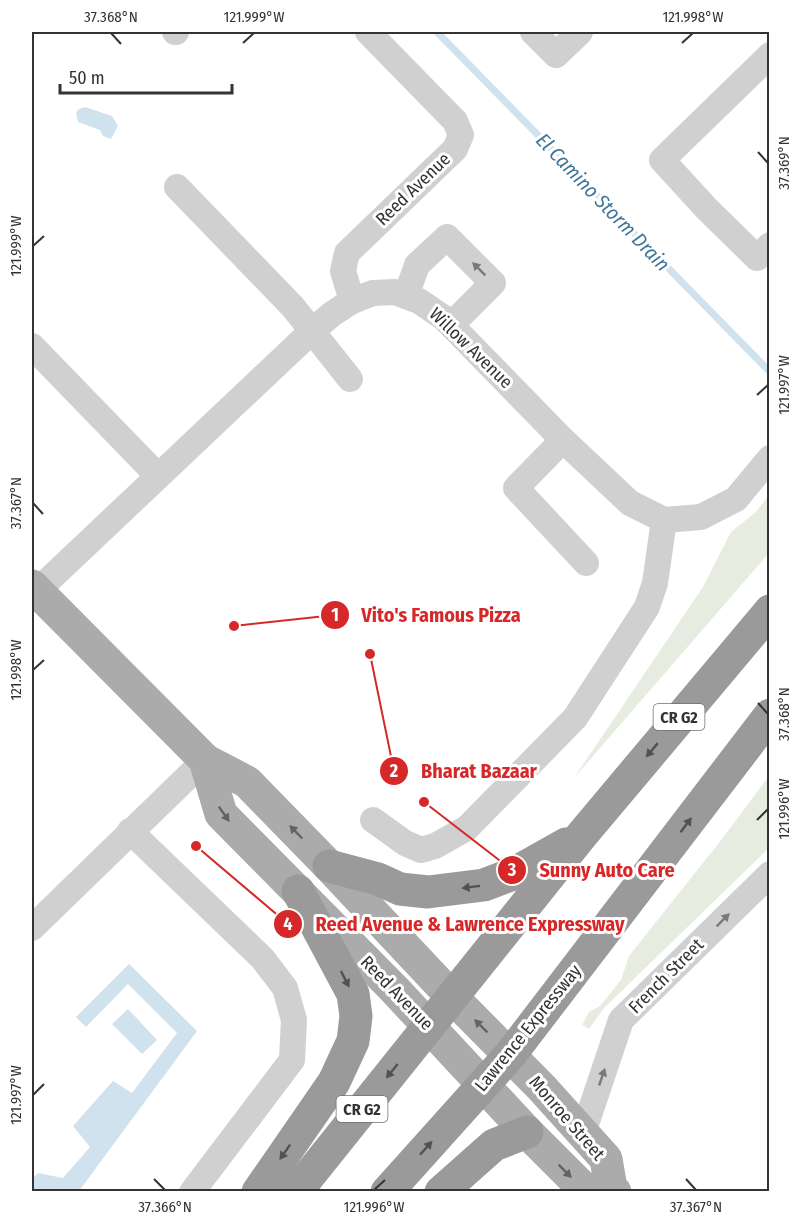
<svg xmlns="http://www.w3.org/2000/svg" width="801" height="1223" font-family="'Fira Sans Condensed',sans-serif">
	<rect width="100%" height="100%" fill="#fff"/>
	<g fill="#e6ecdf">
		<polygon points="769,495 769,553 574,778 703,587 731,532 756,512"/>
		<polygon points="769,776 769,848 604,1008 589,1029 582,1025 589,1012 600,1006 621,980 629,956 722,839"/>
	</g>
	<g fill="#cfe2ee">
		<polygon points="85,107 112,116 118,126 111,139 103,136 100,130 78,122 76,113 79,109"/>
		<polygon points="129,964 197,1031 79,1191 32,1191 32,1179 38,1173 63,1178 90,1147 73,1126 113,1081 132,1093 177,1033 128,984 86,1027 76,1017"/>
		<polygon points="128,1009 157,1040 142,1054 112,1024"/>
	</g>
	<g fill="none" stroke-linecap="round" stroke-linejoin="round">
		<polyline stroke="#cfe2ee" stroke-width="7" points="437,32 770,372"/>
		<g stroke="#d0d0d0" stroke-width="26">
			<polyline points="175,32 176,32"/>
			<polyline points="533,32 556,55 580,32"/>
			<polyline points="770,55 662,160 707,209 757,258 770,245"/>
			<polyline points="177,187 293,307 350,379"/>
			<polyline points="406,296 417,265 447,237 493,283 451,325"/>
			<polyline points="352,301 343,271 347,253 455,149 461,135 455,121 368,32"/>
			<polyline points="32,346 158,476"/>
			<polyline points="563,440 516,488 586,563"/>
			<polyline points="37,591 312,331 332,314 352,301 373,293 395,292 419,301 444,318 563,440 630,503 664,520 701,517 736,499 770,458"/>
			<polyline points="373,820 405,843 421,850 435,846 467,828 575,718 647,607 655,583 664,520"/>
			<polyline points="130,831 263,959 285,988 294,1020 292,1060 192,1192"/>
			<polyline points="32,928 205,760"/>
			<polyline points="583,1133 621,1020 770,874"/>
		</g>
		<g stroke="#ababab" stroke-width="33">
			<polyline points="32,586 205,760 247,782 329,866 451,996 542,1088 606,1159 611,1188 615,1192"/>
			<polyline points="205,760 221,814 395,990 527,1132 581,1186 592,1191 611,1188"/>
		</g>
		<g stroke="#9a9a9a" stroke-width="33">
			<polyline points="329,866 378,879 400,889 428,892 484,885 513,874 566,844"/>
			<polyline points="258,1192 334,1082 353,1041 356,1016 353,994 298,891"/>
			<polyline points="296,1192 581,836 770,611"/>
			<polyline points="387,1192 510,1055 770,715"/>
			<polyline points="441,1192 494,1145 527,1132"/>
		</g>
	</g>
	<defs><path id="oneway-solid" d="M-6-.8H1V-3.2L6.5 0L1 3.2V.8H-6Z" transform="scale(1.5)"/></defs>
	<g fill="#7a7a7a">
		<use href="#oneway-solid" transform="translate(479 269) rotate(-135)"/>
		<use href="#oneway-solid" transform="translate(723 920) rotate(-45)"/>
		<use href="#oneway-solid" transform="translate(602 1077) rotate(-71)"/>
	</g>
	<g fill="#525252">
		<use href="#oneway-solid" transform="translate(652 750) rotate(130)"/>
		<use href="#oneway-solid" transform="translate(686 825) rotate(-53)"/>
		<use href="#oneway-solid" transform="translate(471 887) rotate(173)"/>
		<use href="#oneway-solid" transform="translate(345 979) rotate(63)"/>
		<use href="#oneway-solid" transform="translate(392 1071) rotate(129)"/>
		<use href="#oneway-solid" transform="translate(426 1148) rotate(-48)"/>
		<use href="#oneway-solid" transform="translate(285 1152) rotate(125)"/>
	</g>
	<g fill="#636363">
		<use href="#oneway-solid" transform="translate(224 814) rotate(55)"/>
		<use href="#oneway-solid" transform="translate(296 832) rotate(-134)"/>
		<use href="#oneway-solid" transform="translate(481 1026) rotate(-135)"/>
		<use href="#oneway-solid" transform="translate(565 1171) rotate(45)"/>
	</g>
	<path fill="none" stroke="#333" stroke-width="2" d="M111,33L121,44M243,43L254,33M682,43L693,33M758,152L768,163M33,246L44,236M757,395L768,385M33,503L43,514M33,670L44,660M758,703L768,714M757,820L768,809M33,1095L44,1084M154,1179L165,1190M686,1179L696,1190M374,1190L385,1180"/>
	<g text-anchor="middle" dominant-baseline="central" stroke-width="6" stroke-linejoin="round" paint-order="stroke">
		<g fill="#fff" stroke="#707070" stroke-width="1.5">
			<rect x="653.5" y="704" width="51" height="26" rx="4.5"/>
			<rect x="336.5" y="1096" width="51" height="26" rx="4.5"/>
		</g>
		<g font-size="16" font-weight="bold" fill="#333">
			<text x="679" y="717">CR G2</text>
			<text x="362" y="1109">CR G2</text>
		</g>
		<g font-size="18" fill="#333" stroke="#fff">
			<text transform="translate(413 189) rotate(-44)">Reed Avenue</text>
			<text transform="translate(471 348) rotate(44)">Willow Avenue</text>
			<text transform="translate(666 976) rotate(-45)">French Street</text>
			<text transform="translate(397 993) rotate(46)">Reed Avenue</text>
			<text transform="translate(528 1028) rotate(-51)">Lawrence Expressway</text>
			<text transform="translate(567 1118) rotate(49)">Monroe Street</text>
		</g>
		<g font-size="20" font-style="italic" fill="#3f7597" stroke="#fff">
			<text transform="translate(603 202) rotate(46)">El Camino Storm Drain</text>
		</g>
	</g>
	<path fill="none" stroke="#d62828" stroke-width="2" d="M234 626L335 615M370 654L394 771M424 802L512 870M196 846L288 924"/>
	<g fill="#d62828" stroke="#fff" stroke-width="2">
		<circle cx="234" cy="626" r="6"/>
		<circle cx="370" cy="654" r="6"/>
		<circle cx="424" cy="802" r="6"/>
		<circle cx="196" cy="846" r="6"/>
		<circle cx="335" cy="615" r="15"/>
		<circle cx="394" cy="771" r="15"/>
		<circle cx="512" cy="870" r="15"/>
		<circle cx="288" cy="924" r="15"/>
	</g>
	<g font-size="18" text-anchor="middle" font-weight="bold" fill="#fff">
		<text x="335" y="621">1</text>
		<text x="394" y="777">2</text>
		<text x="512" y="876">3</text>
		<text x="288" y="930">4</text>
	</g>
	<g font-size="20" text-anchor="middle" font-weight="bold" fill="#d62828" stroke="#fff" stroke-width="6" stroke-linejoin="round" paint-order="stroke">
		<text x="441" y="622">Vito's Famous Pizza</text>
		<text x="479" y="778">Bharat Bazaar</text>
		<text x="607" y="877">Sunny Auto Care</text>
		<text x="470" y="931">Reed Avenue &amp; Lawrence Expressway</text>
	</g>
	<rect width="801" height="1223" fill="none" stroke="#ffffff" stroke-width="66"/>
	<path d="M60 84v9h172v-9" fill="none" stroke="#333333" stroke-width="3"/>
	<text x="69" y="84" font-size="18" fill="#333333" stroke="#ffffff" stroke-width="4.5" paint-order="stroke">50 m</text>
	<rect x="33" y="33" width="735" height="1157" fill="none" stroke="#333" stroke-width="2"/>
	<g font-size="15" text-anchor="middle" fill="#333">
		<text x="111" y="22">37.368°N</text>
		<text x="254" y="22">121.999°W</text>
		<text x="693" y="22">121.998°W</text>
		<text transform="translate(784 163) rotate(-90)" y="5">37.369°N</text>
		<text transform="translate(16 246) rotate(-90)" y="5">121.999°W</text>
		<text transform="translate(784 385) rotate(-90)" y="5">121.997°W</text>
		<text transform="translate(16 503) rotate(-90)" y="5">37.367°N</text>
		<text transform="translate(16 670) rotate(-90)" y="5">121.998°W</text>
		<text transform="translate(784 714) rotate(-90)" y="5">37.368°N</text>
		<text transform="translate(784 809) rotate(-90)" y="5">121.996°W</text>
		<text transform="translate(16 1095) rotate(-90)" y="5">121.997°W</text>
		<text x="165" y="1212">37.366°N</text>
		<text x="374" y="1212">121.996°W</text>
		<text x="696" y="1212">37.367°N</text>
	</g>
</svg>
